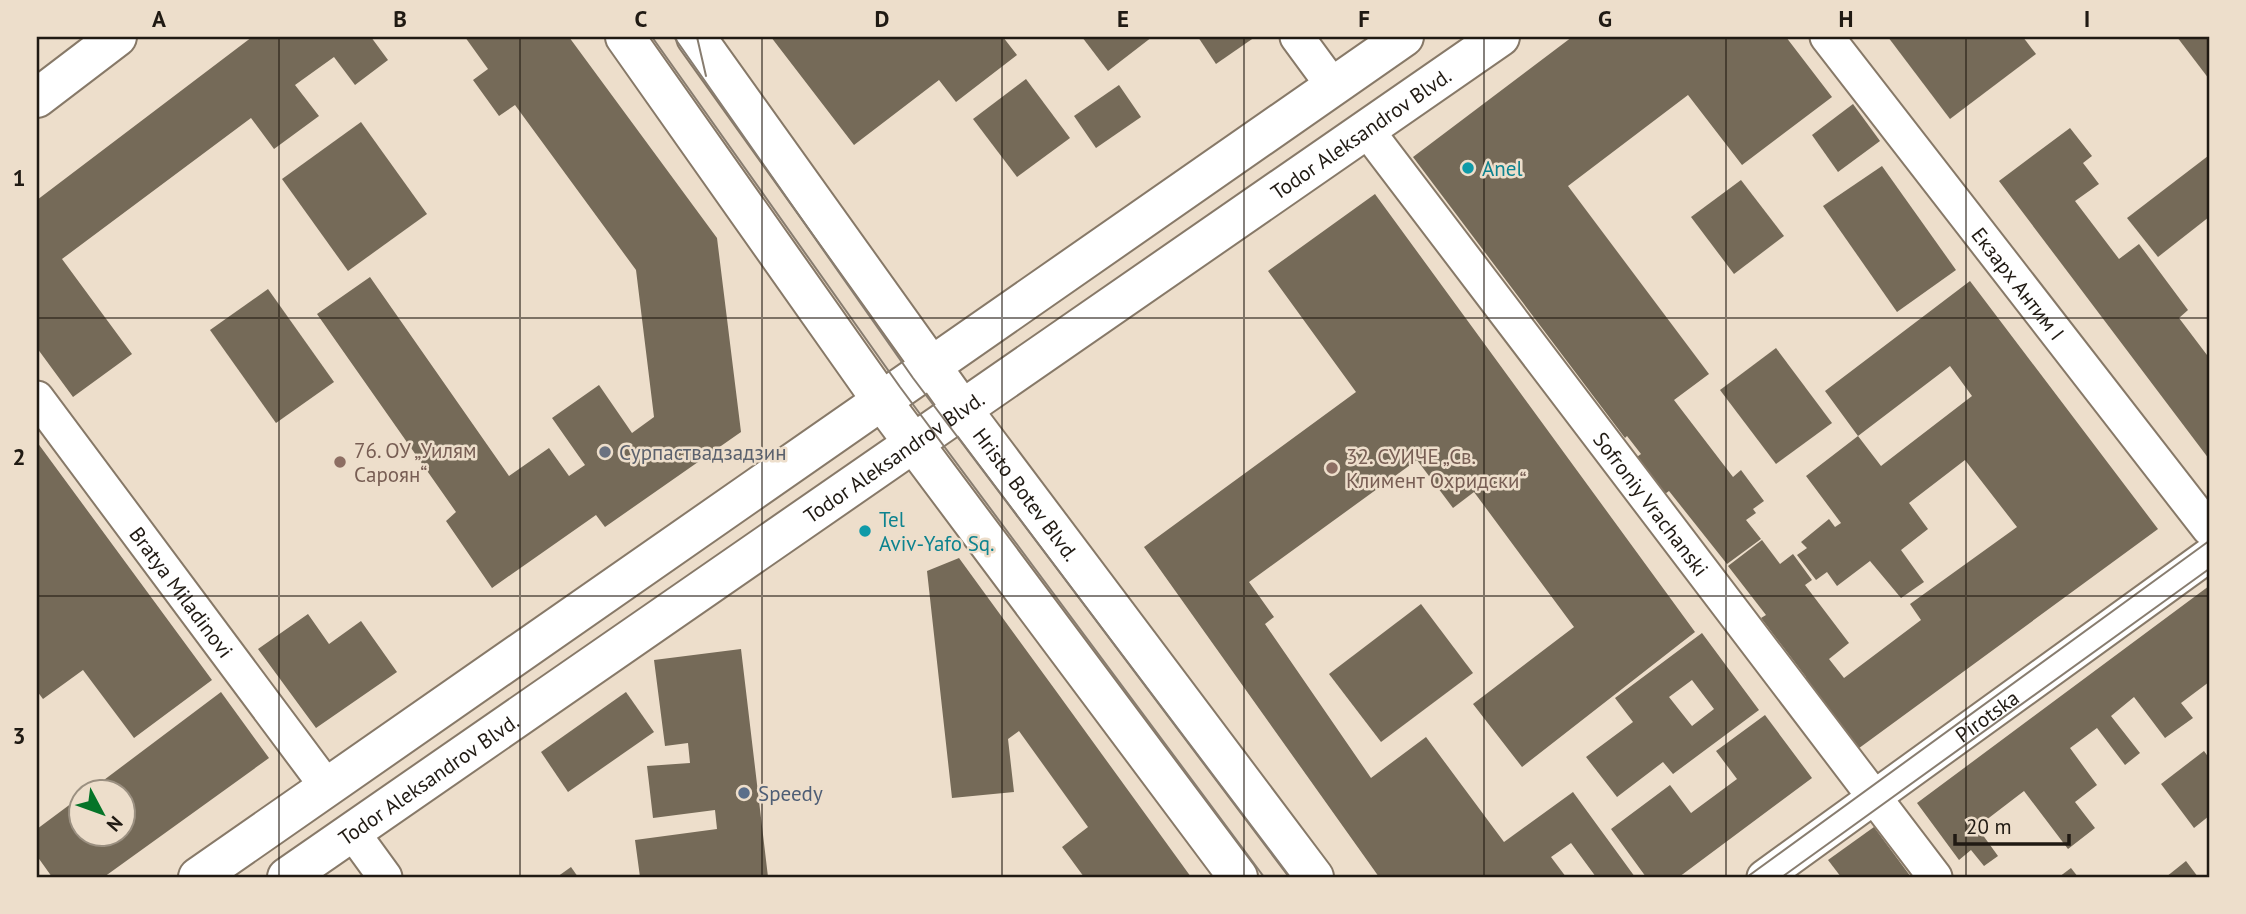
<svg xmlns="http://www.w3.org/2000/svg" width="2246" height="914" font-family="'PT Sans',sans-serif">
	<rect width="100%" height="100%" fill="#eddecb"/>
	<g fill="#756a58" fill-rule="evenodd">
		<polygon points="252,37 371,37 388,60 355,85 334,57 295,85 319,116 274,149 251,118 62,259 132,354 73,397 37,348 37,200"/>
		<polygon points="465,37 569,37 717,238 741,432 605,527 596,515 492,588 446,521 456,512 317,314 370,277 509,476 549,448 569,476 585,465 552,418 599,385 632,433 654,417 636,270 515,105 499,116 473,80 488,69"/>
		<polygon points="771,37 1003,37 1017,55 956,102 939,80 854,145"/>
		<polygon points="1082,37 1152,37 1108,71"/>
		<polygon points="1198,37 1255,37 1216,64"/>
		<polygon points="1572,37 1786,37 1832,97 1742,165 1688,95 1568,186 1709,374 1674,400 1733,477 1741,470 1764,501 1753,509 1756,513 1746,520 1761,539 1727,564 1669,491 1662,496 1634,459 1641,454 1627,436 1625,438 1413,157"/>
		<polygon points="1888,37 2023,37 2036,54 1950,119"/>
		<polygon points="2177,37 2209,37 2209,79"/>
		<polygon points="1026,79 1070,138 1017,177 973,119"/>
		<polygon points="1119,85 1141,117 1096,148 1074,116"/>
		<polygon points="1853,104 1880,141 1838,172 1812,135"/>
		<polygon points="361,122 427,214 348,271 282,179"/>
		<polygon points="2070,128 2092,156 2083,163 2099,184 2075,201 2119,259 2139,244 2188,310 2179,318 2207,355 2209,353 2209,459 1999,181"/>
		<polygon points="2208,156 2209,217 2158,257 2127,218"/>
		<polygon points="1882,166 1956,270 1897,312 1823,206"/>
		<polygon points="1741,180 1784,236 1734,274 1691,217"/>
		<polygon points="1375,194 1695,632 1522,767 1473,704 1574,627 1474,492 1453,508 1417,460 1249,582 1274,617 1265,624 1371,778 1426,737 1504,842 1573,792 1635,877 1596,877 1571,843 1551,857 1566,877 1379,877 1144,547 1356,392 1268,271"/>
		<polygon points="1970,281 2158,529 1851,754 1798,683 1806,677 1761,618 1766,615 1728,566 1762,540 1780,564 1793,554 1812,580 1805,585 1849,643 1829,659 1844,678 1921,620 1910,604 2017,527 1965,460 1909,503 1928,529 1901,550 1924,582 1901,598 1870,561 1837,586 1827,572 1816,580 1797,555 1807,548 1801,542 1829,519 1835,527 1841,523 1806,476 1858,436 1881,466 1972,396 1950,366 1858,436 1825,391"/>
		<polygon points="268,289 334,382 276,423 210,330"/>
		<polygon points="1776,348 1832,423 1776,464 1720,390"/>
		<polygon points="37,442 212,680 134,738 83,670 43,699 37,691"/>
		<polygon points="959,558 1056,691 1191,877 1084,877 1062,847 1088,827 1019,731 1008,739 1014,792 952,798 927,571"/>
		<polygon points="2209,586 2209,682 2181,703 2193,718 2165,738 2134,697 2111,716 2140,753 2125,765 2097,728 2070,748 2097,785 2075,802 2095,828 2068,849 2024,791 1977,827 1998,856 1984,866 1971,850 1959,860 1917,803"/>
		<polygon points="1421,604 1473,673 1381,742 1329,674"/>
		<polygon points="308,614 329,644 361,621 397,672 316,728 258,649"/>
		<path d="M1702,633L1759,710L1673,774L1663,762L1617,797L1586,757L1633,722L1615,698ZM1692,680L1714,709L1692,726L1669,697Z"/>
		<polygon points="741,649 768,877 640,877 635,840 717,829 715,810 653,818 647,766 690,763 688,743 665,746 654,660"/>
		<polygon points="221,692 269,758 104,877 52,877 37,856 37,829 80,797 80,834 122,834 122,792 88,792"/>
		<polygon points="626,692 654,732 568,792 541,752"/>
		<polygon points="1765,715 1812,778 1679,877 1646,877 1611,829 1670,785 1691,813 1737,779 1716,751"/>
		<polygon points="2204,751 2209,758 2209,816 2194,828 2161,784"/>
		<polygon points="1874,827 1911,877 1841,877 1828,860"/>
		<polygon points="2186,861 2198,877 2166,877"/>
		<polygon points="571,867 578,877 557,877"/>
		<polygon points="2071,868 2078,877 2059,877"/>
	</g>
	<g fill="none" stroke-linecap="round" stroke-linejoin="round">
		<defs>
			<g id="minor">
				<polyline points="1297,37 1333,86"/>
				<path id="s1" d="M1827,37L2209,529"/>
				<path id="s2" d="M1366,129L1935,877"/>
				<path id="s3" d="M37,398L327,787"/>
				<polyline points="353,833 385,877"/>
				<path id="s4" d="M1764,877L2209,555"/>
			</g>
			<g id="secondary">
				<polyline points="625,37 882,401 1238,877"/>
				<path id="s5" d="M696,37L962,409L1314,877"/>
				<polyline points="37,98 117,37"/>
			</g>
			<g id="primary">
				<polyline points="198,877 1404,37"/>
				<path id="s6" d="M287,877L1500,37"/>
			</g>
		</defs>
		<use href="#minor" stroke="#877968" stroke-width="37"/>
		<use href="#secondary" stroke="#877968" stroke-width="42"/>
		<use href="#primary" stroke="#877968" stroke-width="42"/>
		<use href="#minor" stroke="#fff" stroke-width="33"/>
		<use href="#secondary" stroke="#fff" stroke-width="38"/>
		<use href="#primary" stroke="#fff" stroke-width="38"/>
		<g stroke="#887d70" stroke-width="2">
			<polyline points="652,37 900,387 1264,877"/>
			<polyline points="674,37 913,378 1290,877"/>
			<polyline points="697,37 706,76"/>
			<polyline points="1747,877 2209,541"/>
			<polyline points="1782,877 2209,569"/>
		</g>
	</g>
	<path fill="none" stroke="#201a13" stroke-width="2" stroke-opacity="0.55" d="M279,37V877M520,37V877M762,37V877M1002,37V877M1244,37V877M1484,37V877M1726,37V877M1966,37V877M37,318H2209M37,596H2209"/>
	<g fill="#0f9aa8" stroke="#eddecb" stroke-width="2.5">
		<circle cx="1468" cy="168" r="7"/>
		<circle cx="865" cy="531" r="7"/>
	</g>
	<circle fill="#6b7280" stroke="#eddecb" stroke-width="2.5" cx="605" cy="452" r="7"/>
	<g fill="#8d6e63" stroke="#eddecb" stroke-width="2.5">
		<circle cx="340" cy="462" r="7"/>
		<circle cx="1332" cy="468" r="7"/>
	</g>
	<circle fill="#5c6f8a" stroke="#eddecb" stroke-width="2.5" cx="744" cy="793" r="7"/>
	<g text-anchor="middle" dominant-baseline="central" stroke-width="5" stroke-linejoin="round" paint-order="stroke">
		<g font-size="21" fill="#201a13" stroke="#eddecb">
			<text stroke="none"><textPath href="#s6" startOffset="1306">Todor Aleksandrov Blvd.</textPath></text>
			<text stroke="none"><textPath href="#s1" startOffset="312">Екзарх Антим I</textPath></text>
			<text stroke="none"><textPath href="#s6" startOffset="738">Todor Aleksandrov Blvd.</textPath></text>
			<text stroke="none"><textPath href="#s5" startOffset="564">Hristo Botev Blvd.</textPath></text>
			<text stroke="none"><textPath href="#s2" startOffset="471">Sofroniy Vrachanski</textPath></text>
			<text stroke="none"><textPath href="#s3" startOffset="242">Bratya Miladinovi</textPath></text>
			<text stroke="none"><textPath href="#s4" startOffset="275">Pirotska</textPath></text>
			<text stroke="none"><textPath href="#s6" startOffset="172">Todor Aleksandrov Blvd.</textPath></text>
		</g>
		<g font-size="21" fill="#0d838f" stroke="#eddecb" text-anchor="start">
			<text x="1482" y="168">Anel</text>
			<text x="879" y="519">Tel<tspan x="879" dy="24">Aviv-Yafo Sq.</tspan></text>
		</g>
		<g font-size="21" fill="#785e54" stroke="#eddecb" text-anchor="start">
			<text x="354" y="450">76. ОУ „Уилям<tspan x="354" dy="24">Сароян“</tspan></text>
			<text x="1346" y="456">32. СУИЧЕ „Св.<tspan x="1346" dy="24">Климент Охридски“</tspan></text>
		</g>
		<g font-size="21" fill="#5b616d" stroke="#eddecb" text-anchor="start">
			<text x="619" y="452">Сурпаствадзадзин</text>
		</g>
		<g font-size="21" fill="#4e5e75" stroke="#eddecb" text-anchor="start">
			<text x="758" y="793">Speedy</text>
		</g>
	</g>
	<rect width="2246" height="914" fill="none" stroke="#eddecb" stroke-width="77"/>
	<g transform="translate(102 813) rotate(131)"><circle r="33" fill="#eddecb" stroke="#9b9081" stroke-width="2"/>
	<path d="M0-5L12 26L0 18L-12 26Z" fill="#057428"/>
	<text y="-10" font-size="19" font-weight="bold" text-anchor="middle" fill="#201a13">N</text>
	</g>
	<path d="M1955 834v10h114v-10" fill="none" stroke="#201a13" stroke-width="3.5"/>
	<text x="1966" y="834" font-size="21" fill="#201a13" stroke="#eddecb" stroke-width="5" paint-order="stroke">20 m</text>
	<rect x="38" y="38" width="2170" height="838" fill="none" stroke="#201a13" stroke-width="2.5"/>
	<g font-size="23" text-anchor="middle" font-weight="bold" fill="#201a13">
		<text x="159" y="27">A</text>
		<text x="400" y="27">B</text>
		<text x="641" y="27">C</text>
		<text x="882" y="27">D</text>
		<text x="1123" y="27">E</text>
		<text x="1364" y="27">F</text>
		<text x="1605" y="27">G</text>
		<text x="1846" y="27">H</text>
		<text x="2087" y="27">I</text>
		<text x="19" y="186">1</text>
		<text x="19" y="465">2</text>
		<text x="19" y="744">3</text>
	</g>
</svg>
